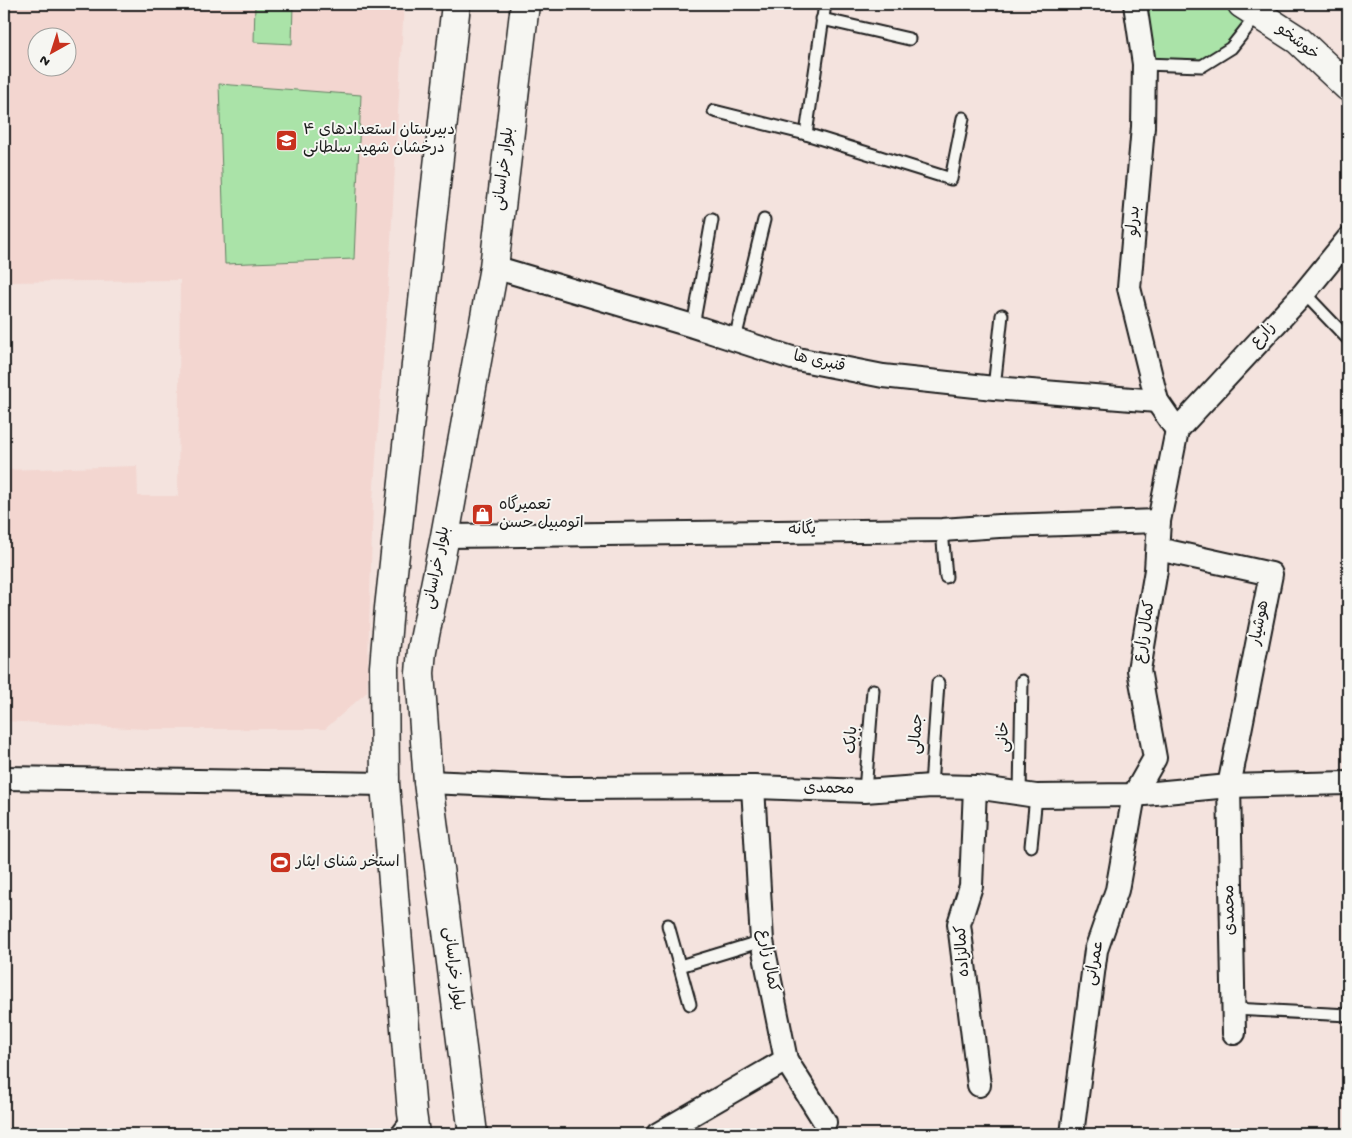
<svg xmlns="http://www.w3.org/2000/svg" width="1352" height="1138" font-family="'Gochi Hand','Playpen Sans Arabic',sans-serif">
	<rect width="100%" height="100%" fill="#f4e3de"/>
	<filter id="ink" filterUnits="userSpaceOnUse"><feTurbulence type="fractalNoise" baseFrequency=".02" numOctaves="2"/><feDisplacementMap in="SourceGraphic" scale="10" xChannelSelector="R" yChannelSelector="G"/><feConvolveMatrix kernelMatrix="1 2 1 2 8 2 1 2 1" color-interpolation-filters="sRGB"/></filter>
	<g filter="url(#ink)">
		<path fill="#f3d6d0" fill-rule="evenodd" d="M4,4H404L389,276L373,501L367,692L325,729H146L4,721V470L137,466L138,496H178L180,280L4,282ZM38,38H68V68H38Z"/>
		<g fill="#aae3a8" stroke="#638062">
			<polygon points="255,4 293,4 292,44 254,42"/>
			<polygon points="1135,4 1242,4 1258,14 1231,48 1202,66 1144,64"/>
			<polygon points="219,84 361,95 354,259 225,264"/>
		</g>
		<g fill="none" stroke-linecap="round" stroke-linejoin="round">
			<defs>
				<g id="lane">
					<polyline points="822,19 909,39"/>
					<polyline points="1144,64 1202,66 1231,48 1258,14"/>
					<polyline points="714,111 806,134 951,179 963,118"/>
					<polyline points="806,134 825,4"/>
					<polyline points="1304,293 1348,339"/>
					<polyline points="693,326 712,220"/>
					<polyline points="735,339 764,220"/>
					<polyline points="994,388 1002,315"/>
					<polyline points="942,530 946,577"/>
					<polyline points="931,786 938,683"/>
					<polyline points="865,791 873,690"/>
					<polyline points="1020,794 1022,681"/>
					<polyline points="1031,846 1036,796"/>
					<polyline points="668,925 690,1004"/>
					<polyline points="680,966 762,941"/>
					<polyline points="1233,1009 1348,1015"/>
					<polyline points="396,1134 409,1117"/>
				</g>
				<g id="street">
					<polyline points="1135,4 1144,64 1143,127 1129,288 1157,401 1177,430"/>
					<polyline points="494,267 693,326 792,358 883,376 994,388 1157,401"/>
					<polyline points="1177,430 1304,293 1348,239"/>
					<polyline points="445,536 942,530 999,526 1159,521"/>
					<polyline points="1158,549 1271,574 1229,786 1234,1033"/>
					<polyline points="4,778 385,784"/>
					<polyline points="428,782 567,788 753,787 865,791 931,786 975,787 1036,796 1134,795 1229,786 1348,783"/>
					<polyline points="753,787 762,941 786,1060 825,1122"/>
					<polyline points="975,787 971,886 959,924 979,1085"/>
					<polyline points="658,1134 786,1060"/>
					<polyline points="1072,1134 1096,950 1117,890 1134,795 1155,758 1139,670 1156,570 1159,521 1177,430"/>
				</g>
				<g id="secondary">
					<polyline points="1242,4 1298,40 1348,87"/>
					<polyline points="415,1134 412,1113 385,784 384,667 389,608 456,4"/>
					<polyline points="473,1134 428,782 420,673 422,650 445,536 494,267 525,4"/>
				</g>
			</defs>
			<use href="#lane" stroke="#1c1c1c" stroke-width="15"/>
			<use href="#street" stroke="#1c1c1c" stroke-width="26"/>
			<use href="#secondary" stroke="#1c1c1c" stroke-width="31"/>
			<use href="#lane" stroke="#f6f6f2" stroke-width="11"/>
			<use href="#street" stroke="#f6f6f2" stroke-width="22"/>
			<use href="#secondary" stroke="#f6f6f2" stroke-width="28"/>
		</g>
	</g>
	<defs>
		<symbol id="school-square" viewBox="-11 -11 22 22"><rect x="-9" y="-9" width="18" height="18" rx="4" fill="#c8321e" stroke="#f6f6f2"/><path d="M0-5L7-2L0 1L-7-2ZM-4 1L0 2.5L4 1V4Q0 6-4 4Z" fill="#fff"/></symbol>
		<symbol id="shop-square" viewBox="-11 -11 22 22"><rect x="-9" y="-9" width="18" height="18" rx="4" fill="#c8321e" stroke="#f6f6f2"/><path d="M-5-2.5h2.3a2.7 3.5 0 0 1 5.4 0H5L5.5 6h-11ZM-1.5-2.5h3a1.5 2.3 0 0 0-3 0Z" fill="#fff"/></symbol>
		<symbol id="stadium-square" viewBox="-11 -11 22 22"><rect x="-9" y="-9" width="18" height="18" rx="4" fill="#c8321e" stroke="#f6f6f2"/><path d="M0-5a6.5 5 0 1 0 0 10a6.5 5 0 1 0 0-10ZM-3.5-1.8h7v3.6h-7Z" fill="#fff"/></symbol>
	</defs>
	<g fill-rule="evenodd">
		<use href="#school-square" x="274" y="128" width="25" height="25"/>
		<use href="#shop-square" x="470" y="502" width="25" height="25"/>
		<use href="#stadium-square" x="268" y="850" width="25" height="25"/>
	</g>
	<g text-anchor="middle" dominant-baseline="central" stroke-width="4" stroke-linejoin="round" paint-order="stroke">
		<g font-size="16" fill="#1c1c1c" stroke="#f6f6f2">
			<text transform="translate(1297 43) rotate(38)">خوشخو</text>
			<text transform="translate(505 169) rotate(-83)">بلوار خراسانی</text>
			<text transform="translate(1135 221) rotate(-85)">بدرلو</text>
			<text transform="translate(1264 336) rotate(-47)">زارع</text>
			<text transform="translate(819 363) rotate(12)">قنبری ها</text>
			<text transform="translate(802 531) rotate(-1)">یگانه</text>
			<text transform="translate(438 568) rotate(-79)">بلوار خراسانی</text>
			<text transform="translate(1261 623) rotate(-79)">هوشیار</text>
			<text transform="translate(1146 632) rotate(-80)">کمال زارع</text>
			<text transform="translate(918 734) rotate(-86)">جمالی</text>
			<text transform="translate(1005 737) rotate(-89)">خانی</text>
			<text transform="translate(853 740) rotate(-86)">بابک</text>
			<text transform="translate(829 790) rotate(2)">محمدی</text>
			<text transform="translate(1231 910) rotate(-91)">محمدی</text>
			<text transform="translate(964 951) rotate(-94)">کمالزاده</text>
			<text transform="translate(767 961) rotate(80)">کمال زارع</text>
			<text transform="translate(1096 963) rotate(-79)">عمرانی</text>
			<text transform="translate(452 969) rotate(83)">بلوار خراسانی</text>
		</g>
		<g font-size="16" fill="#1c1c1c" stroke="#f6f6f2" text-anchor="start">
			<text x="303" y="131">۴ دبیرستان استعدادهای<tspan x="303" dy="18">درخشان شهید سلطانی</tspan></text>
			<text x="499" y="506">تعمیرگاه<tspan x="499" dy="18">اتومبیل حسن</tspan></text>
			<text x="296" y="863">استخر شنای ایثار</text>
		</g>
	</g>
	<rect width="1352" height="1138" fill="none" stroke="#f6f6f2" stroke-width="20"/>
	<rect x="10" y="10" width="1332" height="1118" fill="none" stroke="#1c1c1c" stroke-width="2" filter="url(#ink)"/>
	<g transform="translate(52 52) rotate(219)"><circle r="24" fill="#f6f6f2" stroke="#9f9f9c"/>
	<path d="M0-4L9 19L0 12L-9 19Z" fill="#c8321e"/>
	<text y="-8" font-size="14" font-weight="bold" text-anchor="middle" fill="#1c1c1c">N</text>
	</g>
</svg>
